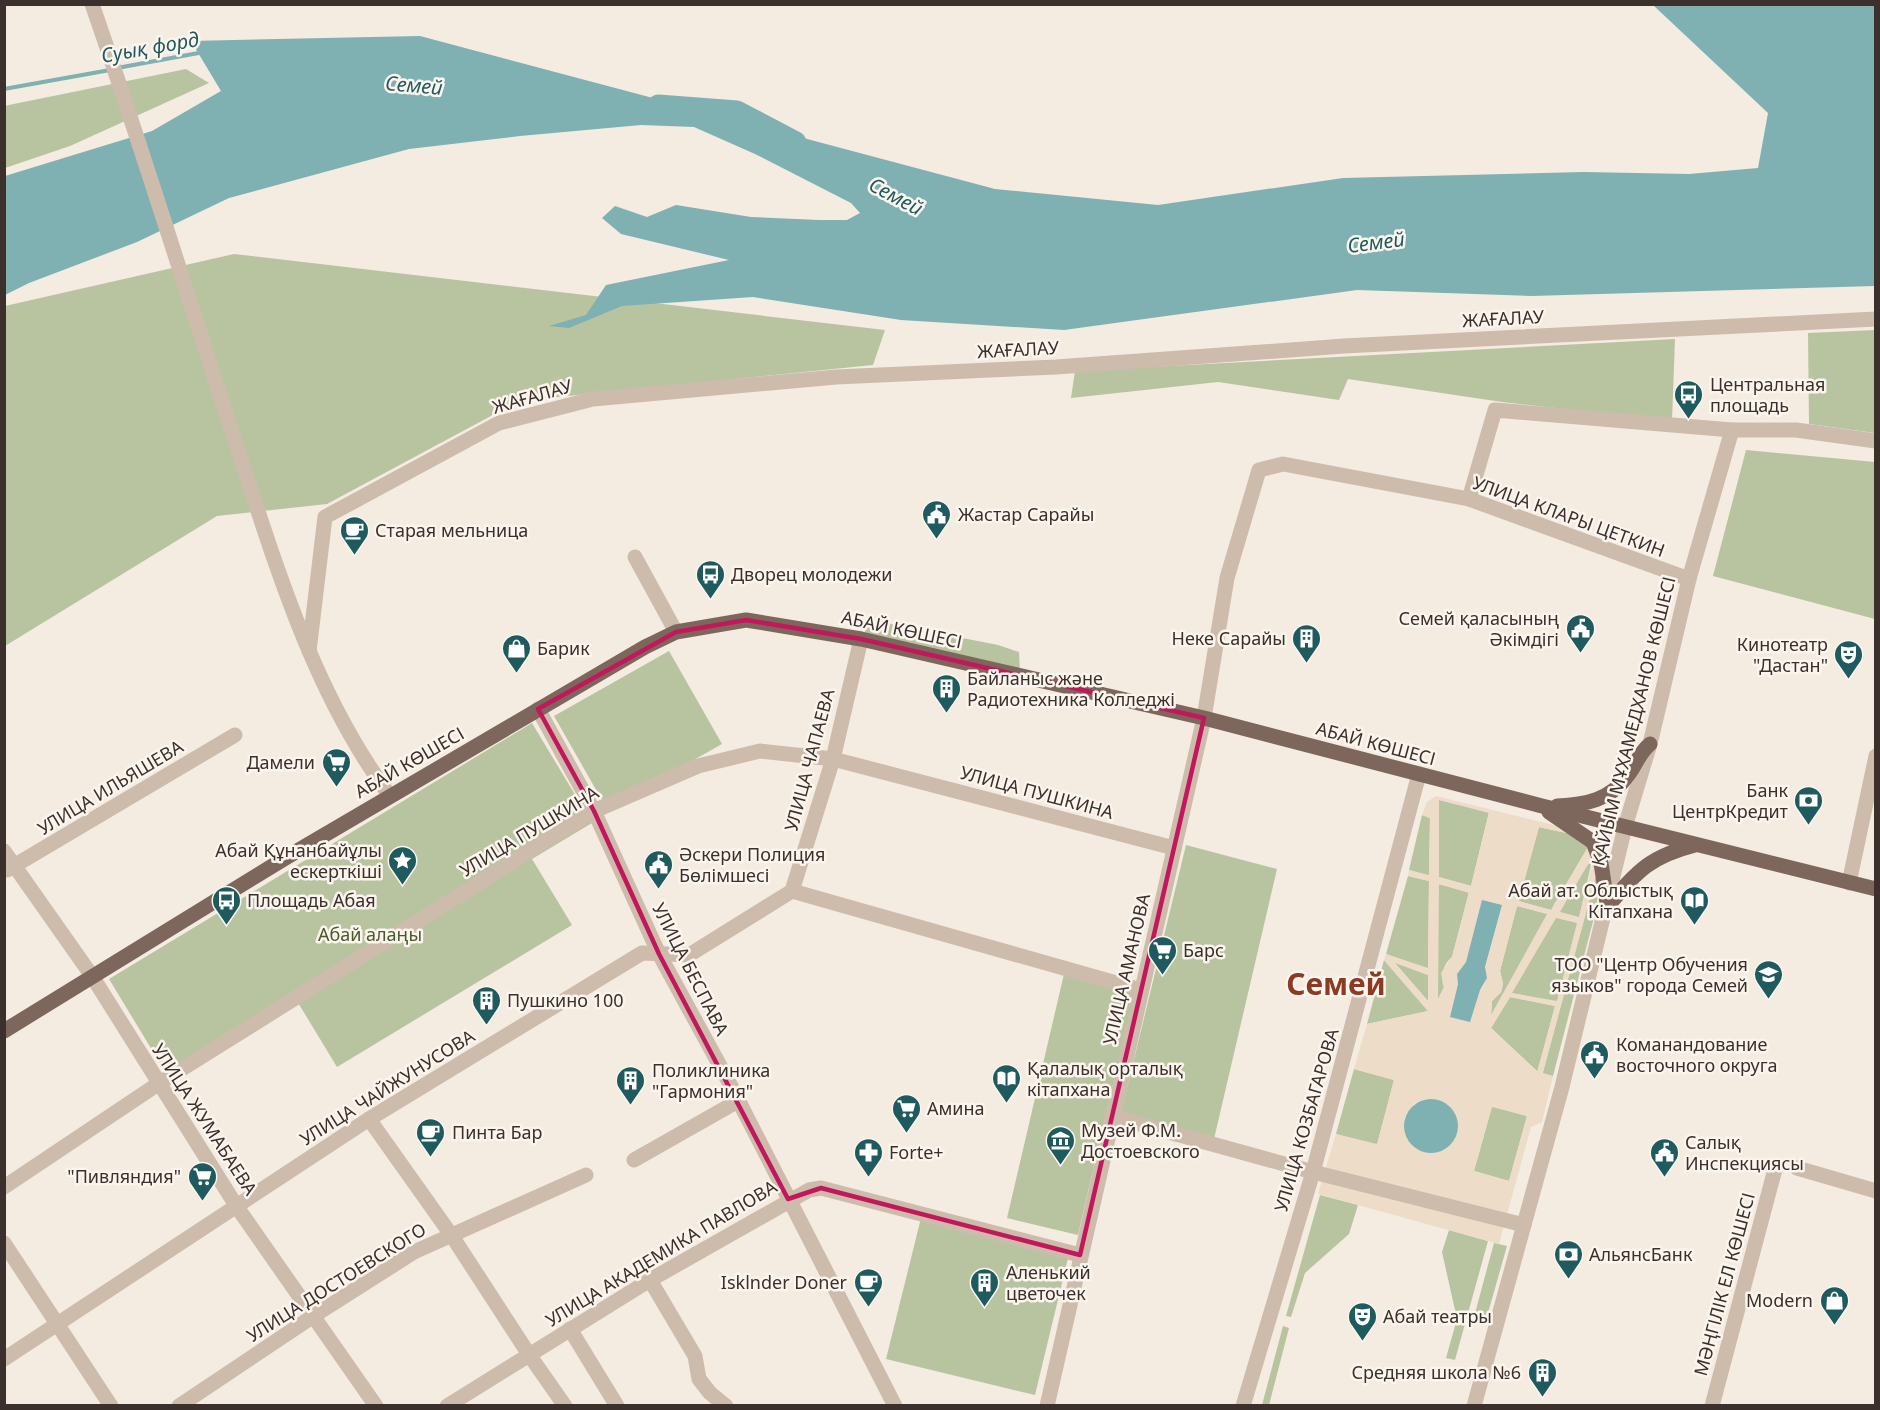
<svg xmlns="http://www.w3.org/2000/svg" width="1880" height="1410" font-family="'Noto Sans',sans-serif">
	<rect width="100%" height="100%" fill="#f4ebe1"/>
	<g fill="#b8c4a0">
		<polygon points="186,69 209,83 70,146 5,168 4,106"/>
		<polygon points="234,254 885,330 873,365 519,401 327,504 217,516 5,646 5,306"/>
		<polygon points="1875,330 1875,433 1809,424 1808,333"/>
		<polygon points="1675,339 1672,421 1502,402 1348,379 1339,400 1218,382 1071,398 1075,371"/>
		<polygon points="1746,450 1875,462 1875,619 1713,576"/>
		<polygon points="871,620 998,645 1019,652 1020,673 861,639"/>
		<polygon points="669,651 722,744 607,809 554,716"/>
		<polygon points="532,723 592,823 532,859 572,925 337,1067 297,1001 169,1078 109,979"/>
		<polygon points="1439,800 1489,812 1471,886 1439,877"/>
		<polygon points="1422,815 1430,818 1429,876 1409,870"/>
		<polygon points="1539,827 1571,834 1588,847 1551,910 1518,901"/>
		<polygon points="1186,845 1277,869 1214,1139 1120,1117"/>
		<polygon points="1593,856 1579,918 1559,912"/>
		<polygon points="1598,868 1597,906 1553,1076 1542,1074"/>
		<polygon points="1408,876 1429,881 1428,969 1386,954"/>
		<path d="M1438,884L1469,892L1452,957C1443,964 1440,977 1444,987L1437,1001Z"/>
		<polygon points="1517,906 1548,914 1491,1016 1492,1001 1501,992 1503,984 1500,971"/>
		<polygon points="1556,917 1578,923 1557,1002 1511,993"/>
		<polygon points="1384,960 1428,1011 1367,1024"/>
		<polygon points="1394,962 1428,975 1428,1001"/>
		<polygon points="1064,974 1135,990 1078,1235 1007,1218"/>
		<polygon points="1510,997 1555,1006 1538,1072 1491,1028"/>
		<polygon points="1354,1069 1394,1080 1377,1145 1336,1134"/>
		<polygon points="1492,1106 1527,1116 1509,1181 1474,1171"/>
		<polygon points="1320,1195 1358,1205 1349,1234 1305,1273 1291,1317 1286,1316"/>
		<polygon points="921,1218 1069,1254 1035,1395 886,1359"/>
		<polygon points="1449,1230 1488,1241 1455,1360 1446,1358 1457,1319 1442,1252"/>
		<polygon points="1494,1243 1507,1246 1486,1320 1474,1317"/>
		<polygon points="1283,1326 1289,1328 1269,1405 1262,1405"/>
	</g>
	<path fill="#ecdcc8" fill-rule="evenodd" d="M1436,796L1566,828L1584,837L1598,868L1543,1073L1553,1076L1542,1122L1531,1127L1499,1244L1318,1194L1336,1134L1377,1144L1394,1080L1354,1069L1367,1024L1428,1011L1384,960L1386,954L1428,968L1429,881L1408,876L1409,870L1429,875L1430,818L1422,815L1427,802ZM1439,800L1489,813L1471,886L1439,877ZM1539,827L1571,834L1588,847L1551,910L1519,901ZM1592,857L1593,862L1579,917L1560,912ZM1439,884L1469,893L1452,957L1441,973L1444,987L1438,1000ZM1482,901L1502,906L1485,968L1487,978L1483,987L1450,1016L1458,983L1457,974L1466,962ZM1517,906L1547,914L1491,1015L1492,1001L1501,992L1503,984L1500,971ZM1556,918L1577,923L1557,1001L1512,993ZM1395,963L1428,975V1000H1427ZM1510,997L1555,1006L1537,1072L1491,1028ZM1424,1099L1442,1101L1453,1141L1440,1151L1404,1119L1415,1103ZM1492,1107L1527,1116L1509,1181L1474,1171Z"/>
	<g fill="#7fb0b2">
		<polygon points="1653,5 1875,5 1875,286 1531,296 1357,290 1064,330 901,320 753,297 622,306 569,328 549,326 586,315 606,285 729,260 621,234 602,218 615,206 647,217 676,205 751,217 819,220 847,220 860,213 851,203 755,154 694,127 641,125 520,136 409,149 229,198 137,242 29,283 5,295 5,176 152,131 221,91 191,41 420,36 995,189 1158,205 1343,178 1583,172 1689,174 1758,168 1768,113"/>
		<polygon points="1482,900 1502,905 1485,967 1487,978 1480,990 1470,1022 1450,1017 1458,984 1457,974 1466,962"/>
		<circle cx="1431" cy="1126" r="27"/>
	</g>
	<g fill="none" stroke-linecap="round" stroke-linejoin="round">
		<g stroke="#7fb0b2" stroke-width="4">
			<polyline points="117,68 204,52"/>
			<polyline points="4,89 110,70"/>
		</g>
		<polyline stroke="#7fb0b2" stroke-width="21" points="658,105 737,111 796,142"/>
		<g stroke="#cdbbac" stroke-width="15">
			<path d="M92,4C143,150 188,298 236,444C276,565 313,693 390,796"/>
			<polyline points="1469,499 1495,410 1732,430 1796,430 1876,441"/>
			<polyline points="635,557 676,632"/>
			<polyline points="309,651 325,517 499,423 593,399 836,377 1056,367 1344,346 1876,319"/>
			<polyline points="538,709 594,811 659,954 731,1086 895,1406"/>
			<polyline points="4,851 92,976 237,1207 376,1406"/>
			<polyline points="7,870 235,735"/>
			<polyline points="1849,883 1876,756"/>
			<polyline points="792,891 833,759 861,639"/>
			<polyline points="1111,1116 1313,1172 1524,1225"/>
			<polyline points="369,1119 452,1236 530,1356 565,1406"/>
			<polyline points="634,1160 738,1101"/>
			<polyline points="1797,1168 1876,1191"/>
			<polyline points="4,1187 158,1084 594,811 698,766 760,751 833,759 1174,848"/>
			<polyline points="4,1243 111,1406"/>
			<polyline points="650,1280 695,1356 699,1379 710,1393 726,1406"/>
			<polyline points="570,1329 617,1406"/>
			<polyline points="4,1359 369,1119 642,953 689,955 792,891 1141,990"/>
			<polyline points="179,1406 315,1315 414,1252 586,1175"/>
			<polyline points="447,1406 650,1280 809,1190 821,1188 1080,1255"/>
			<polyline points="1047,1406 1204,718 1227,578 1259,470 1283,464 1469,499 1689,579"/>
			<polyline points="1243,1406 1313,1172 1419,774"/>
			<polyline points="1474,1406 1562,1087 1625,827 1650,744 1689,579 1732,430"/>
			<polyline points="1712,1406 1774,1173"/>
		</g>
		<g stroke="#7d675c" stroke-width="15">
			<path d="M1557,806C1585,805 1611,800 1628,775C1636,765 1639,753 1650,744"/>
			<polyline points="1549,812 1593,842 1601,863 1607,903"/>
			<path d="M1607,907C1637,872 1648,857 1695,845"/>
			<polyline points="4,1031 287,857 645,647 676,632 746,620 861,639 1204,718 1542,806 1876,889"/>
		</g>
	</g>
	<path fill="none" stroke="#c2185b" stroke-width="4.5" stroke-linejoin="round" d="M746,620L861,639L1204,718L1080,1255L821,1188L788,1199L659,954L594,811L538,709L676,632Z"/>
	<defs>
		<symbol id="bus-pin" viewBox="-11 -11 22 30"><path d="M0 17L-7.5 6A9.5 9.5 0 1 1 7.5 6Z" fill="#1f5a5e" stroke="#fbf5ee"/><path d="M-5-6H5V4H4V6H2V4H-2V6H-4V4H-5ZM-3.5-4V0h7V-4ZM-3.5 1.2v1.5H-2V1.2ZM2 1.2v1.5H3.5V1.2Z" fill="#fff"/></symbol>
		<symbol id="civic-pin" viewBox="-11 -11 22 30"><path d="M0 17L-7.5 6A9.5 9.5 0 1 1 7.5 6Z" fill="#1f5a5e" stroke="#fbf5ee"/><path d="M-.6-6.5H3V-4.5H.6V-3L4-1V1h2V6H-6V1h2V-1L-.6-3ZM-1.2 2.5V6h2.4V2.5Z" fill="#fff"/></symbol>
		<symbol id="cafe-pin" viewBox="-11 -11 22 30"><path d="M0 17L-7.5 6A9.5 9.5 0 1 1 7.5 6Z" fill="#1f5a5e" stroke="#fbf5ee"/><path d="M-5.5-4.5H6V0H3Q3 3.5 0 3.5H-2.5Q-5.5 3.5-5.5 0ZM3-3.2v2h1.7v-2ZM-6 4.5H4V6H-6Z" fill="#fff"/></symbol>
		<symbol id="building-pin" viewBox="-11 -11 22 30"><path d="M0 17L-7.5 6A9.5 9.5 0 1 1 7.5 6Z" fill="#1f5a5e" stroke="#fbf5ee"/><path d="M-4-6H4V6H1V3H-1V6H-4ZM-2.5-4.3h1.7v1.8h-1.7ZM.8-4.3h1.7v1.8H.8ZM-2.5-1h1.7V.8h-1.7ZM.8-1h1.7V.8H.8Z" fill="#fff"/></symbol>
		<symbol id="shop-pin" viewBox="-11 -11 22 30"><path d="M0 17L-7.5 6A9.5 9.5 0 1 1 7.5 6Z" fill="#1f5a5e" stroke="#fbf5ee"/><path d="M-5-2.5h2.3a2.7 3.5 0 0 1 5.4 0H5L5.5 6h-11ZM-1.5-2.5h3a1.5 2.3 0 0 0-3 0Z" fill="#fff"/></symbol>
		<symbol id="theatre-pin" viewBox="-11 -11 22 30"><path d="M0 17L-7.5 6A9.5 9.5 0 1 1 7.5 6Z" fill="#1f5a5e" stroke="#fbf5ee"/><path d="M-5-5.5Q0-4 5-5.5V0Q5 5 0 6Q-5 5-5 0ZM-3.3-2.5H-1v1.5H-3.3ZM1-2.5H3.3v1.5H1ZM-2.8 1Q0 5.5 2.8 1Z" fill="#fff"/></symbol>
		<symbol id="supermarket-pin" viewBox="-11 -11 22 30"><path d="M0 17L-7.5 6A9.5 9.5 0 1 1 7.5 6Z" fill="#1f5a5e" stroke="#fbf5ee"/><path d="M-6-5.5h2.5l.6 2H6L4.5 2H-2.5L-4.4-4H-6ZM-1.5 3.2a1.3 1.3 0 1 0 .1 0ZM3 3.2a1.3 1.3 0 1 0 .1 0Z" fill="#fff"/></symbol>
		<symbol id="bank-pin" viewBox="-11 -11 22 30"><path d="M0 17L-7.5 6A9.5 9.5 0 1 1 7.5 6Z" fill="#1f5a5e" stroke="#fbf5ee"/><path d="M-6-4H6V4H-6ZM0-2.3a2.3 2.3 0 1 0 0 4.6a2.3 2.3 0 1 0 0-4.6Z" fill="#fff"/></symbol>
		<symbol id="sight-pin" viewBox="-11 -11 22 30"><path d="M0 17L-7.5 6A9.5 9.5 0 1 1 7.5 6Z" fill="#1f5a5e" stroke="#fbf5ee"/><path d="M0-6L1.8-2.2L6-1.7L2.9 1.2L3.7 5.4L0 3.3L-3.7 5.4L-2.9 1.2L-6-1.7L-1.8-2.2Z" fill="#fff"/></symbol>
		<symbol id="library-pin" viewBox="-11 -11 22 30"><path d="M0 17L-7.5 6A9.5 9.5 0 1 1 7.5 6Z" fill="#1f5a5e" stroke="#fbf5ee"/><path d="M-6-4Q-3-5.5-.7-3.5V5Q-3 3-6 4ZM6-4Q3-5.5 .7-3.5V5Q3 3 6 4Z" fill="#fff"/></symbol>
		<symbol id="school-pin" viewBox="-11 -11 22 30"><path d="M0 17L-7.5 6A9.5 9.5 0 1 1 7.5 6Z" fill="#1f5a5e" stroke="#fbf5ee"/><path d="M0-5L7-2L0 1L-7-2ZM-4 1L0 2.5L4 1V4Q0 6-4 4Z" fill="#fff"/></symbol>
		<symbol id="museum-pin" viewBox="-11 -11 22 30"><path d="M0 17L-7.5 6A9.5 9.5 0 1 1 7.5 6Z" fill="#1f5a5e" stroke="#fbf5ee"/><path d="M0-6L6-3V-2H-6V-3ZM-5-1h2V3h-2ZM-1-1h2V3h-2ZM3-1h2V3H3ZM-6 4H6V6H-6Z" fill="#fff"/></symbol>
		<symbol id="pharmacy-pin" viewBox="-11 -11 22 30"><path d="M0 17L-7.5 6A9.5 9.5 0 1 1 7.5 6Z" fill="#1f5a5e" stroke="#fbf5ee"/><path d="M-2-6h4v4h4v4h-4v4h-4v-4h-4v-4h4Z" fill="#fff"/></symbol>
	</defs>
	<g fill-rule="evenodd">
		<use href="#bus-pin" x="1672" y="378" width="33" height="45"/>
		<use href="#civic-pin" x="920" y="498" width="33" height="45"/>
		<use href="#cafe-pin" x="338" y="514" width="33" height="45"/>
		<use href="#bus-pin" x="694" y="558" width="33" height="45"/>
		<use href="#civic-pin" x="1564" y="612" width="33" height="45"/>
		<use href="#building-pin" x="1290" y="622" width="33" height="45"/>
		<use href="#shop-pin" x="500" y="632" width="33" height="45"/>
		<use href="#theatre-pin" x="1832" y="638" width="33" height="45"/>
		<use href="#building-pin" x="930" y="672" width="33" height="45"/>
		<use href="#supermarket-pin" x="320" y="746" width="33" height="45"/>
		<use href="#bank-pin" x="1792" y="784" width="33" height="45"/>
		<use href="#sight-pin" x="386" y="844" width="33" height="45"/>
		<use href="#civic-pin" x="642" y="848" width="33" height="45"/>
		<use href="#bus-pin" x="210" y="884" width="33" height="45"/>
		<use href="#library-pin" x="1678" y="884" width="33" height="45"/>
		<use href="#supermarket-pin" x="1146" y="934" width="33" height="45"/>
		<use href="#school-pin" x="1752" y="958" width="33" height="45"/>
		<use href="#building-pin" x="470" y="984" width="33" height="45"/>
		<use href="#civic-pin" x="1578" y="1038" width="33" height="45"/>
		<use href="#library-pin" x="990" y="1062" width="33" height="45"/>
		<use href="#building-pin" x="614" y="1064" width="33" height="45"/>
		<use href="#supermarket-pin" x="890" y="1092" width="33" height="45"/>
		<use href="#cafe-pin" x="414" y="1116" width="33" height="45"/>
		<use href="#museum-pin" x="1044" y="1124" width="33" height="45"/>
		<use href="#pharmacy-pin" x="852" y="1136" width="33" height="45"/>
		<use href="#civic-pin" x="1648" y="1136" width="33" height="45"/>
		<use href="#supermarket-pin" x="186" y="1160" width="33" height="45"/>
		<use href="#bank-pin" x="1552" y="1238" width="33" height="45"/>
		<use href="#cafe-pin" x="852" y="1266" width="33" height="45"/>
		<use href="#building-pin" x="968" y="1266" width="33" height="45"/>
		<use href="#shop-pin" x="1818" y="1284" width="33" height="45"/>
		<use href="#theatre-pin" x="1346" y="1300" width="33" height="45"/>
		<use href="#building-pin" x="1526" y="1356" width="33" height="45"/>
	</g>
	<g text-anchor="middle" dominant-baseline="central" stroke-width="5" stroke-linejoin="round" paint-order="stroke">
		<g font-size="18" fill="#3b302b" stroke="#fbf5ee">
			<text transform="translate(1503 318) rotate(-3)">ЖАҒАЛАУ</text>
			<text transform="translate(1018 349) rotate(-3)">ЖАҒАЛАУ</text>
			<text transform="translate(532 396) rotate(-16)">ЖАҒАЛАУ</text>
			<text transform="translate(1569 516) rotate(20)">УЛИЦА КЛАРЫ ЦЕТКИН</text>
			<text transform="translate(902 629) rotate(12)">АБАЙ КӨШЕСІ</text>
			<text transform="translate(1633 721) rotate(-76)">ҚАЙЫМ МҰХАМЕДХАНОВ КӨШЕСІ</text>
			<text transform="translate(1376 743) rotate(15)">АБАЙ КӨШЕСІ</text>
			<text transform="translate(809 760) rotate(-75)">УЛИЦА ЧАПАЕВА</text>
			<text transform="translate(409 762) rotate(-30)">АБАЙ КӨШЕСІ</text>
			<text transform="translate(110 787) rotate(-31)">УЛИЦА ИЛЬЯШЕВА</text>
			<text transform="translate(1037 792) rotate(15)">УЛИЦА ПУШКИНА</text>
			<text transform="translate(529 831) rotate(-31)">УЛИЦА ПУШКИНА</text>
			<text transform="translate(691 969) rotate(63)">УЛИЦА БЕСПАВА</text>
			<text transform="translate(1126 969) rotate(-77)">УЛИЦА АМАНОВА</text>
			<text transform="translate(387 1087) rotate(-32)">УЛИЦА ЧАЙЖУНУСОВА</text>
			<text transform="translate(205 1119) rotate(57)">УЛИЦА ЖУМАБАЕВА</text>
			<text transform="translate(1306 1120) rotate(-74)">УЛИЦА КОЗБАГАРОВА</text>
			<text transform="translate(661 1253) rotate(-31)">УЛИЦА АКАДЕМИКА ПАВЛОВА</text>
			<text transform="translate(336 1282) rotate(-32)">УЛИЦА ДОСТОЕВСКОГО</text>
			<text transform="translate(1724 1284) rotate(-75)">МӘҢГІЛІК ЕЛ КӨШЕСІ</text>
		</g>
		<g font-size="18" fill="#3b302b" stroke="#fbf5ee" text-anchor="start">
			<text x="1710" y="384">Центральная<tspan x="1710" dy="21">площадь</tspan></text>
			<text x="958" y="514">Жастар Сарайы</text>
			<text x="375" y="530">Старая мельница</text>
			<text x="731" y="574">Дворец молодежи</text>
			<text x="1559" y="618" text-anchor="end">Семей қаласының<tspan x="1559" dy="21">Әкімдігі</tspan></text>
			<text x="1286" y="638" text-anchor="end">Неке Сарайы</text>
			<text x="1828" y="644" text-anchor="end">Кинотеатр<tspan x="1828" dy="21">"Дастан"</tspan></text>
			<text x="537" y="648">Барик</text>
			<text x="967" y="678">Байланыс және<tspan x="967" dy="21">Радиотехника Колледжі</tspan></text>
			<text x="315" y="762" text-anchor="end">Дамели</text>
			<text x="1788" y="790" text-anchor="end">Банк<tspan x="1788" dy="21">ЦентрКредит</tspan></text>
			<text x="382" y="850" text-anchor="end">Абай Құнанбайұлы<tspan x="382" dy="21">ескерткіші</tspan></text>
			<text x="679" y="854">Әскери Полиция<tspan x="679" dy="21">Бөлімшесі</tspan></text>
			<text x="1673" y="890" text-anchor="end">Абай ат. Облыстық<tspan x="1673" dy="21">Кітапхана</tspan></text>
			<text x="247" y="900">Площадь Абая</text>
			<text x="1183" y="950">Барс</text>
			<text x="1748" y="964" text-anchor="end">ТОО "Центр Обучения<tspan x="1748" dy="21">языков" города Семей</tspan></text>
			<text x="507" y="1000">Пушкино 100</text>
			<text x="1616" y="1044">Команандование<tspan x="1616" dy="21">восточного округа</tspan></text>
			<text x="1027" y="1068">Қалалық орталық<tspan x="1027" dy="21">кітапхана</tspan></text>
			<text x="652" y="1070">Поликлиника<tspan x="652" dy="21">"Гармония"</tspan></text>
			<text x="927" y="1108">Амина</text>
			<text x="1081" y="1130">Музей Ф.М.<tspan x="1081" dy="21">Достоевского</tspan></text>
			<text x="452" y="1132">Пинта Бар</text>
			<text x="1685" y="1142">Салық<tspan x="1685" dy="21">Инспекциясы</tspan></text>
			<text x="889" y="1152">Forte+</text>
			<text x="181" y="1176" text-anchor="end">"Пивляндия"</text>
			<text x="1589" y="1254">АльянсБанк</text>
			<text x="1006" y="1272">Аленький<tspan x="1006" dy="21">цветочек</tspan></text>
			<text x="847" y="1282" text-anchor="end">Isklnder Doner</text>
			<text x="1813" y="1300" text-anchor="end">Modern</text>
			<text x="1383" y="1316">Абай театры</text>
			<text x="1521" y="1372" text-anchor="end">Средняя школа №6</text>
		</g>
		<g font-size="18" fill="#4a5a2e" stroke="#fbf5ee">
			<text x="370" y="934">Абай алаңы</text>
		</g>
		<g font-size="20" font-style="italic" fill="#1f5a5e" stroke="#fbf5ee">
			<text transform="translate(150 47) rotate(-10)">Суық форд</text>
			<text transform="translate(414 85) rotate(5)">Семей</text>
			<text transform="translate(896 196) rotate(28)">Семей</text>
			<text transform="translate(1376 242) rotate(-7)">Семей</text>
		</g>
		<g font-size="30" font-weight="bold" fill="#8c3b22" stroke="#fbf5ee">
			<text x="1336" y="983">Семей</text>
		</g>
	</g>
	<rect width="1880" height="1410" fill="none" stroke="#3b302b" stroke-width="12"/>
</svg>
